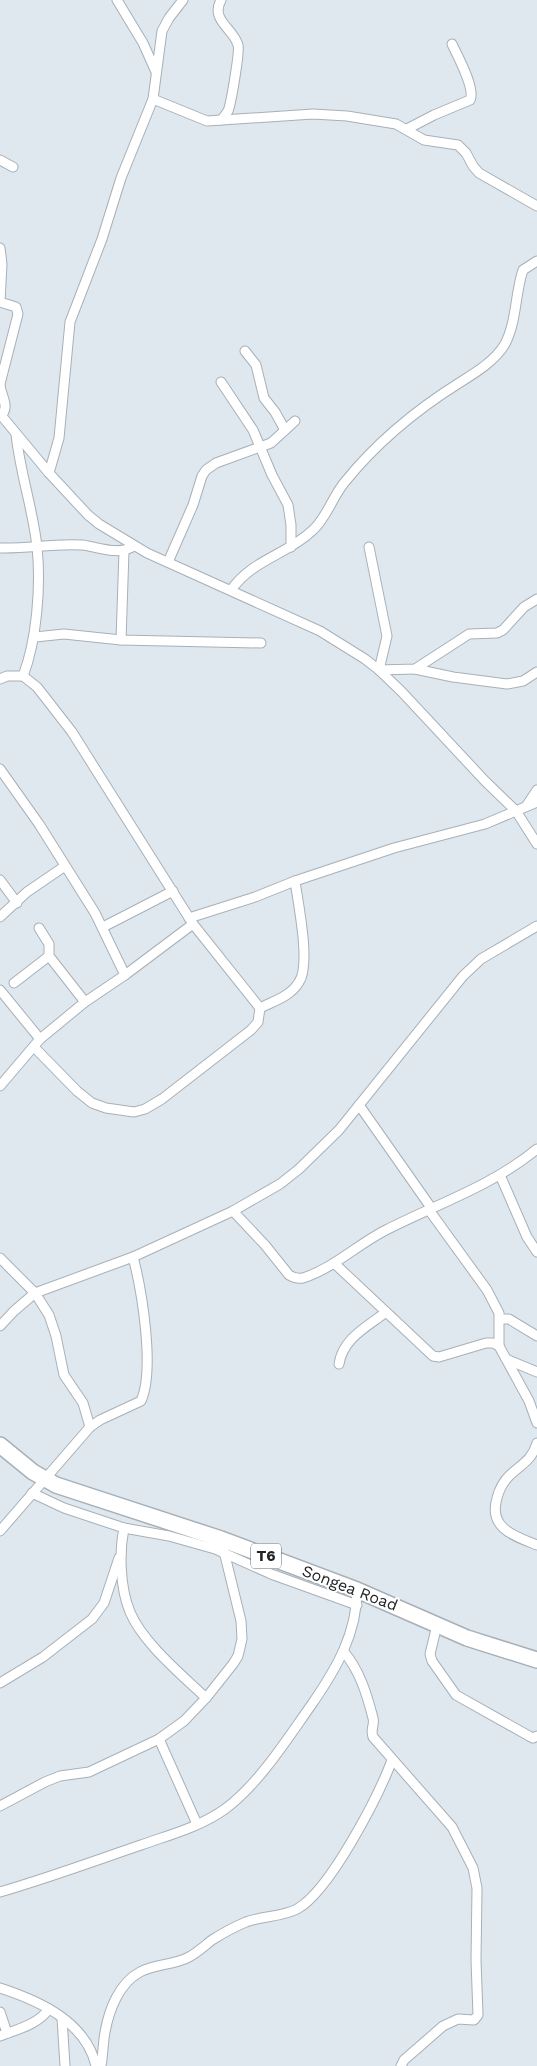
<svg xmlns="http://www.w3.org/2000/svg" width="537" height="2066" font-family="'Work Sans',sans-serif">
	<rect width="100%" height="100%" fill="#e0e8ef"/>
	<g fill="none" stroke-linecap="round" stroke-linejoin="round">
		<defs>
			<g id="street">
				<polyline points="117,0 143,43 156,72"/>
				<polyline points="153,99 207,121 313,114 347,116 396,124 424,140 458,145 466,153 473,166 479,173 537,206"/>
				<path d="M221,120C224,117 226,114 228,111C231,104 240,51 238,45C233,28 210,20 221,0"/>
				<path d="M407,129L434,115L470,100C476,89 457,55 452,44"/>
				<polyline points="0,160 13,167"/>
				<polyline points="0,248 2,264 0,302 16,307 18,314 0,384"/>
				<polyline points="245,351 256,365 264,398 275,412 285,430"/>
				<polyline points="221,382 253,430 272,475 288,505 291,525 291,547"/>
				<path d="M0,385C1,396 11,408 0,416"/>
				<polyline points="0,414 49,473 88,515 99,524 147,553 320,631 365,659 379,670 401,691 485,781 516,811 537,844"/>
				<path d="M16,434C20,473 33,509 37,547C41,585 37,640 23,676"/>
				<polyline points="49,473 59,438 70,322 102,239 121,178 153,99 162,31 169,18 183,0"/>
				<polyline points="369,547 387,636 379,670 415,669 469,634 497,633 503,630 524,607 537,599"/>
				<path d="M0,548C27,549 54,543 82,545C99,547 118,556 134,546"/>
				<polyline points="168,562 193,505 202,476 206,470 216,463 271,443 295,421"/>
				<path d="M231,590C253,559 287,555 313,530C327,517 332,498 344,483C376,443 416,410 459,383C475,373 495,361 505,344C517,321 515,293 523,270L537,261"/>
				<polyline points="35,637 64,634 121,640 261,643"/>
				<polyline points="121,640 124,551"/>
				<polyline points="415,669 453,677 507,684 523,681 537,672"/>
				<polyline points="0,679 7,676 23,676 37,687 72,732 193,924 260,1008 258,1022 251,1030 162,1099 145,1109 134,1112 106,1108 92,1103 77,1091 34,1047"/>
				<polyline points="0,769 39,824 95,913 125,975"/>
				<polyline points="527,805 537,790"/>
				<polyline points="0,880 17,903"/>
				<polyline points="0,917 27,892 65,866"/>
				<polyline points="189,918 255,897 295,881 394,848 485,824 537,802"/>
				<polyline points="103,927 173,891"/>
				<polyline points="39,928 49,944 49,956 85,1002"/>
				<polyline points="14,983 49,956"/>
				<polyline points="0,990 40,1039"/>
				<path d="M260,1008C274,1001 291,996 299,982C311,965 298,903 295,881"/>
				<polyline points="0,1086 40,1039 85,1002 125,975 193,924"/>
				<polyline points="359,1105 432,1209"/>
				<polyline points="500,1175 527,1237 537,1252"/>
				<polyline points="429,1210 487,1290 499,1313 499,1346"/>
				<path d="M233,1211L265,1245L289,1275C294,1278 298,1279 303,1278C334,1268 358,1244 386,1230C437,1204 492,1186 537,1149"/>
				<polyline points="0,1258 35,1293 49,1315 56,1336 64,1375 83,1403 90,1427"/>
				<polyline points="334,1263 433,1356 439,1357 486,1343 493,1343 499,1346 529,1401 537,1423"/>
				<polyline points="500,1319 509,1319 537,1336"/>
				<polyline points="0,1326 14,1311 35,1293 133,1257 233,1211 280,1184 299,1169 339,1130 463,976 481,959 537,926"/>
				<polyline points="506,1359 537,1372"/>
				<path d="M339,1364C343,1338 367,1327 386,1312"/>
				<path d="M537,1443C532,1460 522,1464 510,1475C504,1481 499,1490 497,1498C488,1528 514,1536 537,1545"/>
				<polyline points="32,1493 64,1508 124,1528 169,1536 215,1549 271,1574 357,1605"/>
				<path d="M124,1528C119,1553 120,1588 130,1612C143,1643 181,1674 206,1698"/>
				<path d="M0,1531L90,1427L100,1420L141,1401C155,1370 142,1291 133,1257"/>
				<polyline points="437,1625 430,1654 432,1661 456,1695 529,1736 533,1738 537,1736"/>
				<path d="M344,1652C360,1671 367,1695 373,1718C375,1725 370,1729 373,1737L452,1827L473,1868L477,1888L476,1960L478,2015L474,2020L458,2019L443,2026L404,2060L401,2066"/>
				<polyline points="0,1683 43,1657 92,1619 104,1603 119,1558"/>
				<polyline points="159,1739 197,1824"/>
				<polyline points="0,1806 45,1782 60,1776 89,1772 159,1739 184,1721 206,1698 233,1664 238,1656 242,1639 241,1621 221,1539"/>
				<path d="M0,1892C48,1878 94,1861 141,1845C169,1835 200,1827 225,1809C259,1784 287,1739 312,1704C336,1669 357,1634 357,1590"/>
				<path d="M0,1988C40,2001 86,2022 96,2066"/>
				<polyline points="0,2012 7,2033"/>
				<polyline points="62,2018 65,2066"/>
				<path d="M0,2036C18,2029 37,2025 49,2009"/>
				<path d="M101,2066C103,2055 103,2043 105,2032C109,2010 119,1983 140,1972C155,1964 173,1965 187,1958C197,1953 204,1946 212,1940C223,1933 234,1927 246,1922C262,1916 282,1917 297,1909C330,1891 379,1795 392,1760"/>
			</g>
			<polyline id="highway" points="0,1445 33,1472 56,1485 221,1539 357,1590 467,1638 537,1660"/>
		</defs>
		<use href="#street" stroke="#a8b0b7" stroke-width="11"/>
		<use href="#highway" stroke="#a8b0b7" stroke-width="18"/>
		<use href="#street" stroke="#fff" stroke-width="9"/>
		<use href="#highway" stroke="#fff" stroke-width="15"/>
	</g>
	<g text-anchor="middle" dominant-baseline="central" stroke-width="4" stroke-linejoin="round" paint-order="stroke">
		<rect fill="#fff" stroke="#646668" stroke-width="1" x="251" y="1543.5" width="30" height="25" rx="4"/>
		<g font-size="15" font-weight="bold" fill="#222527">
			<text x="266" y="1556">T6</text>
		</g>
		<g font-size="16" fill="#222527" stroke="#fff">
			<text transform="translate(350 1588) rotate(21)">Songea Road</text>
		</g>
	</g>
</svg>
